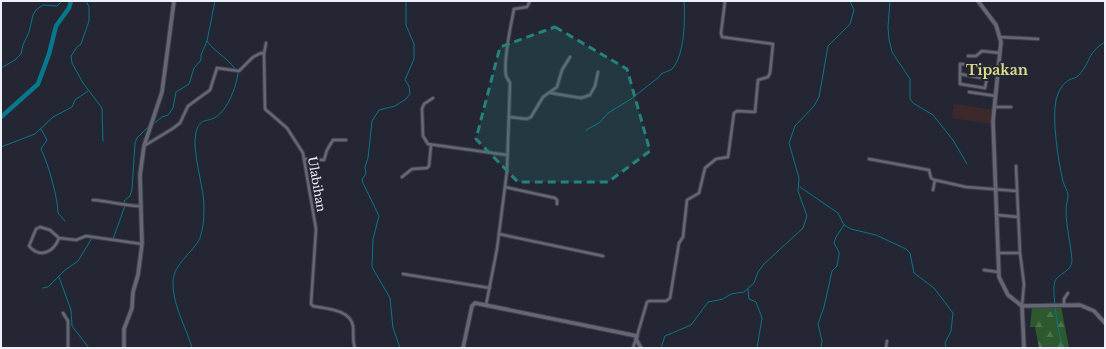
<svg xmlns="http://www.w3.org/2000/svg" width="1106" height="349" font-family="'Libre Baskerville',serif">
	<defs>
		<pattern id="forest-firs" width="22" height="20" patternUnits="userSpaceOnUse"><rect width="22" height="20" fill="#2e592e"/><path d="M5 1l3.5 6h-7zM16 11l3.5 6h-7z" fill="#4d714d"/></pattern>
	</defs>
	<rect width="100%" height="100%" fill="#252633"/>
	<polygon fill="#3d292a" points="954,104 994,110 991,124 952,118"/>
	<polygon fill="url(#forest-firs)" points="1061,306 1069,348 1039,348 1035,327 1030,327 1032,307"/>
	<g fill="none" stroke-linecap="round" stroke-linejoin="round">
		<g stroke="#06788b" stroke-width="1">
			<polyline points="86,1 89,7 89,21 81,44 77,47 71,56 72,63 83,83 102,108 103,141"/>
			<polyline points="890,1 888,27 889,39 892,52 910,79 910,99 913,103 933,115 953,140 967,164"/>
			<polyline points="1,68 15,60 21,54 23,45 29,32 33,15 36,10 43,5 57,6 62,1"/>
			<polyline points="152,125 162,117 168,115 173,108 176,92 189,84 194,68 201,60 201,55 207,41 215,1"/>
			<path d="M41,129L47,140L41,149C48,163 58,198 58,213L65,221"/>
			<path d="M586,130L599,123L608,113L631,99L659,77L661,74C664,72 670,71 672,69C685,55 685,19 684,1"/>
			<polyline points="1,147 35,134 53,117 72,107 75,100 88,91"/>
			<polyline points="800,187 838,213 844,225 851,229 876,235 906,249 910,253 914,273 934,288 953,313 951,331 945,343 946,348"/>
			<polyline points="125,204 124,201 130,196 132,189 135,143 137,138 148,127"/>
			<polyline points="113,239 125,206"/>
			<polyline points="59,277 71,310 72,326 89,348"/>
			<polyline points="43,288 48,287 65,270 78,261 92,238"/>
			<polyline points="748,289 749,299 756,302 762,318 757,348"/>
			<path d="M192,348C186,326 172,305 173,281C174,263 193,253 200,238C203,230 204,218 204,210C205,188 191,152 196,132C200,117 206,123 216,117C228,109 236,87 238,74C233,61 215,53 207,41"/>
			<polyline points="400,348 393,328 390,298 372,267 373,239 379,216 363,183 362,179 366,174 365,167 368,158 372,121 379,110 395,106 406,99 410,94 409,86 405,80 414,59 414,44 406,25 406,1"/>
			<polyline points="661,348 665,336 691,325 708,302 723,299 731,294 744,292 754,283 758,272 764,264 803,228 807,216 798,191 799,178 789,143 795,126 814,106 819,97 828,46 850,24 854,10 850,1"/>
			<polyline points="821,348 822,341 818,324 824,307 832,271 837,266 839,255 839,252 834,243 836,237 844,225"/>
			<path d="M1063,348C1059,338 1051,290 1055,281C1058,274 1072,271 1072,261C1071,244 1066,227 1066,210C1066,205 1068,200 1068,195C1068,191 1064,186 1063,181C1058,161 1052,120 1056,100C1058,92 1062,84 1069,80C1073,78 1077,78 1079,75C1092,60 1086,54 1105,42"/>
		</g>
		<polyline stroke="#06788b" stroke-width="4.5" points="1,117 38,84 49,54 56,26 69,8 71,1"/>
		<defs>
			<g id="street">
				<polyline points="1000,37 1038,39"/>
				<polyline points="264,54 266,43"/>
				<polyline points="968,56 976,56 982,51 1000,53"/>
				<polyline points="989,67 985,88 960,84 960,64 962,64 998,69"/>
				<polyline points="960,74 987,79"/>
				<polyline points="969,92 996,96"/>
				<polyline points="551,93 581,98 590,95 595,86 598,72"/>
				<polyline points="433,98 424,104 422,109 423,136 428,144 507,155"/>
				<polyline points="995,107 1011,107"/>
				<polyline points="509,117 527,119 531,117 543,97 557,87 562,70 570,57"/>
				<path d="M144,146L172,129L180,123L188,106L210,90L217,68L239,71L253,57L261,53L264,54L265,109L287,128L303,153L316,229L311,304L313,306C326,309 350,309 353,326C354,334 352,340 355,348"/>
				<polyline points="304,159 324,160 327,150 333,140 346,140"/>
				<polyline points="869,159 929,170 931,178 934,180"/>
				<polyline points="1016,166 1020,253 1024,284 1022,306"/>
				<polyline points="402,177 412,169 427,168 429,166 431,145"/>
				<polyline points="505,187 555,198 557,200 557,204"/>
				<polyline points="933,190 935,180 966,187 1017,191"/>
				<path d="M93,200C109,201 125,206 141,206"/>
				<polyline points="997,215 1018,217"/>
				<polyline points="499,234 603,256"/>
				<path d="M59,238C54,252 40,259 29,246L36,229L40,227L50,230L59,238L76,240L86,236L142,244"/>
				<polyline points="998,253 1020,253"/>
				<polyline points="984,270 998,272"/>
				<polyline points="403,274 490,288"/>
				<path d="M486,305L497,249L507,171L510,83C509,80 506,78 506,75C503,60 511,25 514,9L527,7L530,1"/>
				<polyline points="1064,306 1064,299 1068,293"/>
				<polyline points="63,313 68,321 68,348"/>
				<polyline points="637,336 647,302 649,301 666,301 670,298 679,243 683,237 687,200 699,193 705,168 716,159 728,157 734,113 737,111 755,112 758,80 768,77 770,73 773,44 722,37 721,33 725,1"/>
				<polyline points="633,348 636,339"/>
				<polyline points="886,348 887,341"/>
			</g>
			<g id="secondary">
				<polyline points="978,1 996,25 1001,42 993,121 999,277 1008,295 1022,306 1080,305 1094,311 1105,323"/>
				<polyline points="1022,306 1024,348"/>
				<polyline points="124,348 124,329 132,308 133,292 138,275 142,244 140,175 144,146 162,92 174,1"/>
				<polyline points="463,348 472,306 475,303 637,336 636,339 641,348"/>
			</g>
		</defs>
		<use href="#street" stroke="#40404c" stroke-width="4.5"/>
		<use href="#secondary" stroke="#40404c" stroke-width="5.5"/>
		<use href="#street" stroke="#666776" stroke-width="2.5"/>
		<use href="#secondary" stroke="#666776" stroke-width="3.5"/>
	</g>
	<path fill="#25827c" fill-opacity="0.2" stroke="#25827c" stroke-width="3" stroke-dasharray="8 5" stroke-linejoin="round" d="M555,27L627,69L650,151L608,182H518L476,139L500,47Z"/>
	<g text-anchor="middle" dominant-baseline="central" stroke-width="4" stroke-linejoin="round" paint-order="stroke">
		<g font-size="12" fill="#eeeff8" stroke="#252633">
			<text transform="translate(317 184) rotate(80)">Ulabihan</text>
		</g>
		<g font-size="14" font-weight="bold" fill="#dbdb8c" stroke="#252633">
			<text x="997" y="70">Tipakan</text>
		</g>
	</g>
	<rect width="1106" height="349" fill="none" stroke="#eeeff8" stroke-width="4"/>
</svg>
